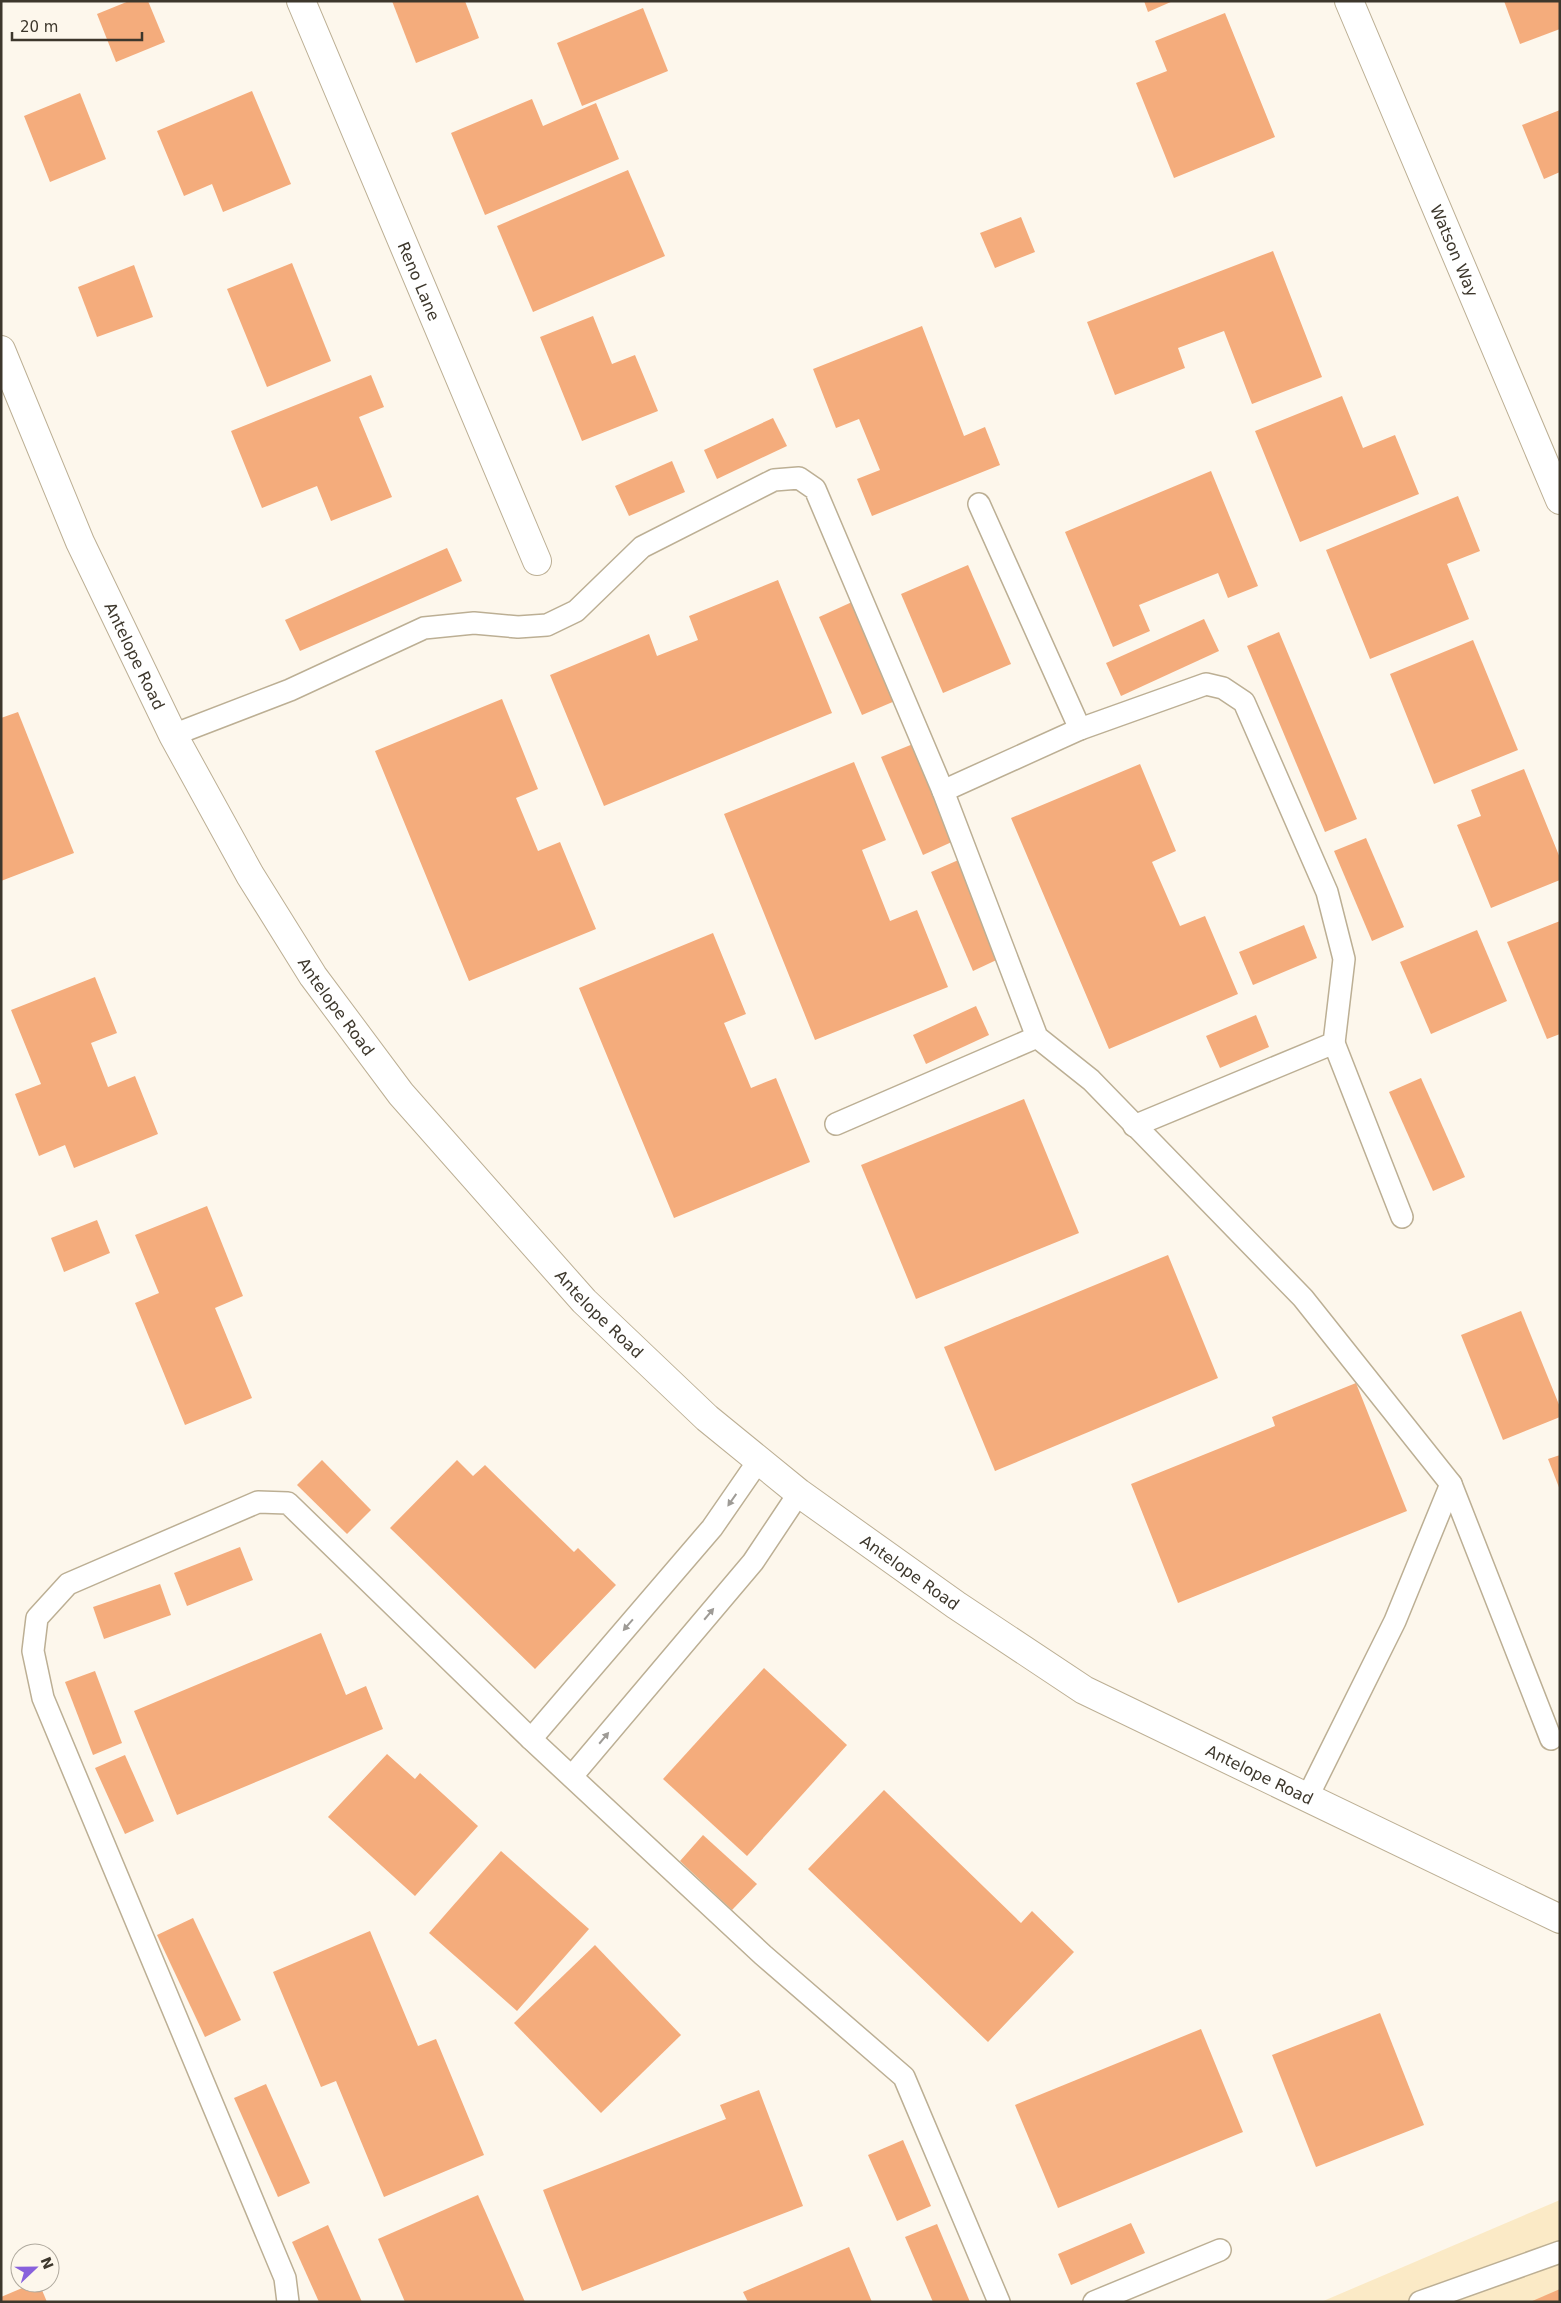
<svg xmlns="http://www.w3.org/2000/svg" width="1561" height="2303" font-family="'DejaVu Sans',sans-serif">
	<rect width="100%" height="100%" fill="#fdf7ec"/>
	<polygon fill="#fbeac6" points="1560,2200 1560,2302 1321,2302"/>
	<g fill="#f4ac7c">
		<polygon points="129,1 148,1 165,42 116,62 97,14"/>
		<polygon points="392,1 465,1 479,38 416,63"/>
		<polygon points="1144,1 1173,1 1148,12"/>
		<polygon points="1504,1 1560,1 1560,29 1520,44"/>
		<polygon points="643,8 668,71 582,106 557,43"/>
		<polygon points="1225,13 1275,137 1174,178 1136,83 1167,71 1155,41"/>
		<polygon points="252,91 291,184 223,212 212,184 184,196 157,131"/>
		<polygon points="80,93 106,159 50,182 24,116"/>
		<polygon points="532,99 543,126 596,103 619,159 485,215 451,133"/>
		<polygon points="1560,110 1560,172 1544,179 1522,125"/>
		<polygon points="628,170 665,256 533,312 497,226"/>
		<polygon points="1021,217 1035,252 995,268 980,233"/>
		<polygon points="1273,251 1322,377 1252,404 1224,331 1178,348 1185,368 1115,395 1087,322"/>
		<polygon points="292,263 331,361 267,387 227,289"/>
		<polygon points="134,265 153,317 97,337 78,287"/>
		<polygon points="593,316 612,364 635,355 658,411 582,441 540,337"/>
		<polygon points="922,326 964,436 985,427 1000,465 872,516 857,479 880,470 859,419 836,428 813,369"/>
		<polygon points="371,375 384,407 359,417 392,497 331,521 317,486 262,508 231,431"/>
		<polygon points="1342,396 1363,448 1395,435 1419,494 1300,542 1255,431"/>
		<polygon points="773,418 787,446 717,479 704,450"/>
		<polygon points="672,461 685,492 629,516 615,486"/>
		<polygon points="1211,471 1258,586 1228,598 1218,573 1139,605 1150,631 1113,647 1065,532"/>
		<polygon points="1458,496 1480,551 1447,564 1469,619 1370,659 1326,550"/>
		<polygon points="447,548 462,581 300,651 285,620"/>
		<polygon points="968,565 1011,664 943,693 901,594"/>
		<polygon points="778,580 832,713 604,806 550,675 649,634 657,656 698,640 689,616"/>
		<polygon points="852,602 895,701 862,715 819,617"/>
		<polygon points="1204,619 1219,651 1121,696 1106,663"/>
		<polygon points="1279,632 1357,819 1325,832 1247,646"/>
		<polygon points="1473,640 1518,750 1434,784 1390,674"/>
		<polygon points="502,699 538,789 516,798 538,851 560,842 596,929 469,981 375,751"/>
		<polygon points="18,712 74,853 1,881 1,718"/>
		<polygon points="913,744 954,841 923,855 881,757"/>
		<polygon points="854,762 886,840 862,850 890,921 917,910 948,987 815,1040 724,814"/>
		<polygon points="1140,764 1176,851 1152,862 1180,926 1205,916 1238,994 1109,1049 1011,818"/>
		<polygon points="1524,769 1560,858 1560,880 1491,908 1457,825 1481,816 1471,790"/>
		<polygon points="1366,838 1404,927 1372,941 1334,851"/>
		<polygon points="963,858 1005,956 973,971 931,872"/>
		<polygon points="1560,921 1560,1034 1547,1039 1507,942"/>
		<polygon points="1304,925 1317,958 1253,985 1239,952"/>
		<polygon points="1477,930 1507,1001 1431,1034 1400,962"/>
		<polygon points="713,933 746,1014 724,1023 751,1088 776,1078 810,1162 674,1218 579,988"/>
		<polygon points="95,977 117,1033 91,1043 108,1087 135,1076 158,1134 74,1168 65,1145 39,1156 15,1094 41,1084 11,1010"/>
		<polygon points="976,1006 989,1035 926,1064 913,1035"/>
		<polygon points="1256,1015 1269,1047 1220,1068 1206,1036"/>
		<polygon points="1421,1078 1465,1177 1433,1191 1389,1092"/>
		<polygon points="1024,1099 1079,1233 916,1299 861,1165"/>
		<polygon points="207,1206 243,1296 215,1308 252,1398 185,1425 135,1303 159,1293 135,1235"/>
		<polygon points="97,1220 110,1253 64,1272 51,1238"/>
		<polygon points="1168,1255 1218,1378 995,1471 944,1347"/>
		<polygon points="1521,1311 1560,1407 1560,1417 1503,1440 1461,1335"/>
		<polygon points="1356,1383 1407,1511 1178,1603 1131,1484 1275,1426 1272,1417"/>
		<polygon points="1560,1455 1560,1490 1548,1459"/>
		<polygon points="322,1460 371,1510 347,1534 297,1485"/>
		<polygon points="457,1460 473,1476 485,1465 574,1552 578,1548 616,1585 535,1669 390,1528"/>
		<polygon points="240,1547 253,1580 187,1606 174,1573"/>
		<polygon points="160,1584 171,1615 104,1639 93,1607"/>
		<polygon points="321,1633 346,1695 366,1686 383,1729 177,1815 134,1711"/>
		<polygon points="764,1668 847,1745 747,1856 663,1779"/>
		<polygon points="95,1671 122,1743 93,1755 65,1682"/>
		<polygon points="387,1754 415,1779 420,1773 478,1826 415,1896 328,1817"/>
		<polygon points="125,1755 154,1821 125,1834 95,1768"/>
		<polygon points="884,1790 1021,1923 1032,1911 1074,1952 988,2042 808,1869"/>
		<polygon points="703,1835 757,1884 732,1910 680,1861"/>
		<polygon points="501,1851 589,1929 517,2011 429,1933"/>
		<polygon points="193,1918 241,2020 205,2037 157,1935"/>
		<polygon points="370,1931 418,2046 436,2039 484,2155 384,2197 336,2081 321,2087 273,1972"/>
		<polygon points="595,1945 681,2035 601,2113 514,2023"/>
		<polygon points="1380,2013 1424,2125 1316,2167 1272,2055"/>
		<polygon points="1201,2029 1243,2132 1058,2208 1015,2105"/>
		<polygon points="266,2084 310,2183 278,2197 234,2098"/>
		<polygon points="759,2090 803,2206 582,2291 543,2190 726,2119 720,2105"/>
		<polygon points="903,2140 931,2206 897,2221 868,2155"/>
		<polygon points="478,2195 525,2302 405,2302 378,2239"/>
		<polygon points="1131,2223 1145,2253 1071,2285 1058,2254"/>
		<polygon points="937,2224 970,2302 933,2302 905,2237"/>
		<polygon points="328,2225 362,2302 319,2302 292,2242"/>
		<polygon points="849,2247 872,2302 748,2302 743,2292"/>
		<polygon points="34,2283 39,2283 47,2302 1,2302 1,2297"/>
		<polygon points="1560,2289 1560,2302 1530,2302"/>
	</g>
	<g fill="none" stroke-linecap="round" stroke-linejoin="round">
		<defs>
			<g id="service">
				<polyline points="979,504 1080,729"/>
				<polyline points="173,735 290,690 424,628 474,623 518,627 547,625 576,611 642,547 774,480 799,478 815,489 943,791 1037,1037 1091,1080 1303,1298 1451,1484 1551,1739"/>
				<polyline points="943,791 1080,729 1206,684 1223,688 1244,702 1327,892 1344,959 1334,1043 1134,1126"/>
				<polyline points="1334,1043 1402,1217"/>
				<polyline points="836,1124 1037,1037"/>
				<polyline points="531,1739 712,1528 759,1460"/>
				<polyline points="573,1775 753,1562 799,1493"/>
				<polyline points="1307,1798 1395,1621 1451,1484"/>
				<polyline points="288,2302 285,2278 43,1698 33,1651 37,1618 68,1584 258,1502 288,1503 531,1739 763,1955 904,2077 999,2302"/>
				<polyline points="1094,2302 1220,2250"/>
				<polyline points="1420,2302 1560,2252"/>
			</g>
			<g id="minor">
				<path id="s1" d="M301,1L537,561"/>
				<path id="s2" d="M1349,1L1560,500"/>
			</g>
			<g id="primary">
				<path id="s3" d="M1,350L80,542L173,735L250,875L313,976L401,1094L584,1301L707,1418L799,1493L956,1605L1084,1690L1560,1919"/>
			</g>
		</defs>
		<use href="#service" stroke="#bcaf94" stroke-width="24"/>
		<use href="#minor" stroke="#bcaf94" stroke-width="30"/>
		<use href="#primary" stroke="#bcaf94" stroke-width="30"/>
		<use href="#service" stroke="#fff" stroke-width="21"/>
		<use href="#minor" stroke="#fff" stroke-width="28"/>
		<use href="#primary" stroke="#fff" stroke-width="28"/>
	</g>
	<defs><path id="oneway-solid" d="M-6-.8H1V-3.2L6.5 0L1 3.2V.8H-6Z" transform="scale(1.25)"/></defs>
	<g fill="#9e9b96">
		<use href="#oneway-solid" transform="translate(732 1500) rotate(125)"/>
		<use href="#oneway-solid" transform="translate(709 1614) rotate(-50)"/>
		<use href="#oneway-solid" transform="translate(628 1625) rotate(131)"/>
		<use href="#oneway-solid" transform="translate(604 1738) rotate(-50)"/>
	</g>
	<g text-anchor="middle" dominant-baseline="central" stroke-width="4" stroke-linejoin="round" paint-order="stroke">
		<g font-size="16" fill="#3d372c" stroke="#fdf7ec">
			<text stroke="none"><textPath href="#s2" startOffset="271">Watson Way</textPath></text>
			<text stroke="none"><textPath href="#s1" startOffset="304">Reno Lane</textPath></text>
			<text stroke="none"><textPath href="#s3" startOffset="334">Antelope Road</textPath></text>
			<text stroke="none"><textPath href="#s3" startOffset="739">Antelope Road</textPath></text>
			<text stroke="none"><textPath href="#s3" startOffset="1144">Antelope Road</textPath></text>
			<text stroke="none"><textPath href="#s3" startOffset="1549">Antelope Road</textPath></text>
			<text stroke="none"><textPath href="#s3" startOffset="1954">Antelope Road</textPath></text>
		</g>
	</g>
	<rect width="1561" height="2303" fill="none" stroke="#3d372c" stroke-width="5"/>
	<g transform="translate(35 2268) rotate(68)"><circle r="24" fill="#fdf7ec" stroke="#b0aa9f"/>
	<path d="M0-4L9 19L0 12L-9 19Z" fill="#8861dc"/>
	<text y="-8" font-size="14" font-weight="bold" text-anchor="middle" fill="#3d372c">N</text>
	</g>
	<path d="M12 32v8h130v-8" fill="none" stroke="#3d372c" stroke-width="2.5"/>
	<text x="20" y="32" font-size="15" fill="#3d372c" stroke="#fdf7ec" stroke-width="4" paint-order="stroke">20 m</text>
</svg>
